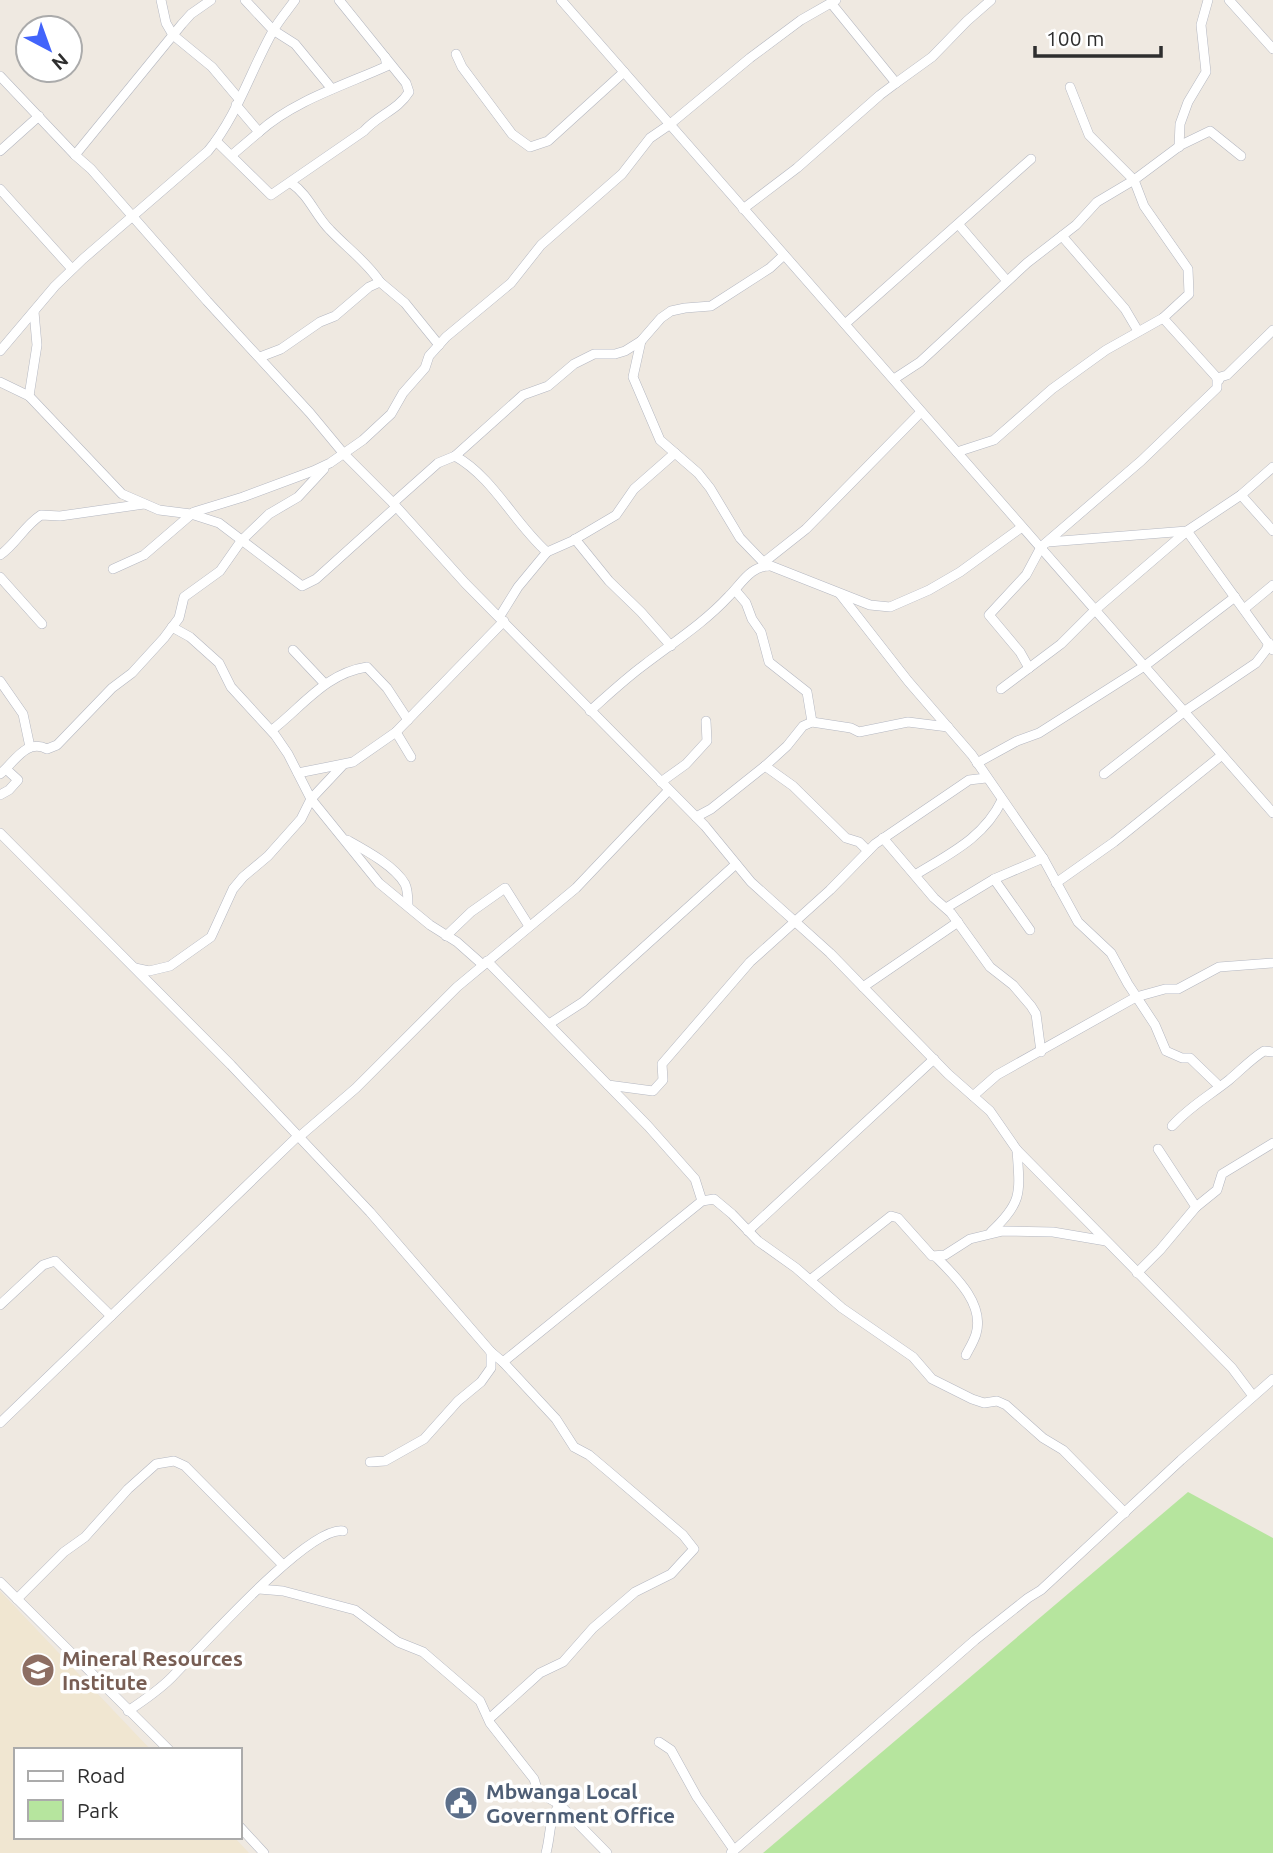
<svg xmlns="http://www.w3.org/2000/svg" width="1273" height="1853" font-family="Ubuntu,sans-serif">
	<rect width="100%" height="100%" fill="#efe9e1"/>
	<polygon fill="#f0e6d1" points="0,1591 151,1750 16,1750 16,1837 234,1837 249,1853 0,1853"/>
	<polygon fill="#b6e59e" points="1188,1492 1273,1538 1273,1853 763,1853"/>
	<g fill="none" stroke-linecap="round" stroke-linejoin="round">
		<defs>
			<g id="minor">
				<polyline points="161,0 166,23 173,35 212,67 239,99"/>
				<polyline points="245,0 273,30 295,44 332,89"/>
				<polyline points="561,0 1273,813"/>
				<polyline points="1229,0 1273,49"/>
				<polyline points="456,54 462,67 512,134 530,147 548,141 624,72"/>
				<polyline points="0,76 75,155 91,169 207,301 310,413 344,454 393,503 465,583 705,826 751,882 830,953 948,1074 990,1111 1017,1150 1232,1368 1253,1396"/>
				<polyline points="896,83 932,57 967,21 991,0"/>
				<polyline points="1070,87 1089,135 1134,180 1144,206 1188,269 1189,294 1163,318 1219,380"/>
				<path d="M236,105L259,132C293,101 345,85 387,66L385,57L339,0"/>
				<path d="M216,141L271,195L364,131C378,115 398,110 409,92L406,83L385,57"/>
				<polyline points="1179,147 1180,124 1188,102 1206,72 1201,25 1208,0"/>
				<polyline points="0,151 39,116"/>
				<polyline points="75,155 182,24 191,14 211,0"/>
				<polyline points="232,155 259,132"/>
				<path d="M291,183C309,195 315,215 330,230C346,247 367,262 380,282"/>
				<polyline points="0,189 72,269"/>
				<polyline points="743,209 797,168 880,95 896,83 831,3"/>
				<polyline points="959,225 1007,281"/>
				<polyline points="1062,236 1125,309 1138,331"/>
				<polyline points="845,324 1031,159"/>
				<polyline points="641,341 633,377 660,440 698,473 710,488 740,538 767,566"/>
				<path d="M0,351L55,286L83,259L208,151C237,116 251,70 273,31C279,20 288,10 295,0"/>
				<polyline points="260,357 281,349 320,322 335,316 369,287 380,282 405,303 439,345"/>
				<polyline points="894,379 920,362 1027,263 1076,225 1097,202 1134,180 1181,145 1210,131 1241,156"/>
				<polyline points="0,382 29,396 122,494 159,510 191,514 219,523 302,586 316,579 396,507"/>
				<polyline points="29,396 37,345 34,312"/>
				<polyline points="957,452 994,440 1052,389 1106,350 1163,318"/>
				<polyline points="455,456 523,395 548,386 574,364 594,354 615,354 625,351 641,341 661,318 671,311 685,308 711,306 770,268 784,255"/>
				<polyline points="1241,495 1273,531"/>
				<path d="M393,503L438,463L455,456C493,477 515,524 547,552L572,541L616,515L634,489L675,453"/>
				<polyline points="575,539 609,581 641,612 671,646"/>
				<polyline points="1048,542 1187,531 1241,495 1273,467"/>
				<path d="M0,555C16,544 24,526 41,515L60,516L144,504"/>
				<polyline points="763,563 806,529 921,412"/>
				<polyline points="113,569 144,555 194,512 243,497 313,471 330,463 363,440 391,414 403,393 425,368 429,356 446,337 511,283 541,245 622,174 650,138 669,125 750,58 801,20 836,0"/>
				<polyline points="0,577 42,624"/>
				<polyline points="735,590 746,603 752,619 761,632 769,662 807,692 812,722"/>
				<polyline points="840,594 908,681 972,755 1043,858 1078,922 1111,953 1128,984 1155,1025 1166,1051 1182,1058 1190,1058 1219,1086"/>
				<polyline points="1244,609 1273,585"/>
				<polyline points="500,616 518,587 547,552"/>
				<polyline points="293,650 325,684"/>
				<polyline points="1029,668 1020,652 989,615 1026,575 1041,547 1141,461 1217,388 1217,378 1227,375 1273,330"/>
				<polyline points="0,681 23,714 30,747"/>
				<polyline points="1001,689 1061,644 1095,610 1187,531 1273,650"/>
				<path d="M590,711C608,695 625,679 644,665C674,642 704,623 729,596C742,583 751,565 771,566L870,605L890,607L929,590L960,572L1022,527"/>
				<path d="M272,730C303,706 326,673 367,667L387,688L408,720"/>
				<polyline points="396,732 411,757"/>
				<polyline points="977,763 1017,741 1039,733 1146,665 1235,597"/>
				<polyline points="342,766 311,799 379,883 430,925 457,942 483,965"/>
				<polyline points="765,766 793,786 846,838 859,842 868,851"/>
				<polyline points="298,773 353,762 396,732 504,621"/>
				<path d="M0,774C14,763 26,738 47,749L57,745L112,688L132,673L164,638L179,618L184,597L220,571L241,541L269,514L298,497L324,469"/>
				<polyline points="1104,774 1185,711 1256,663 1266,650 1269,643"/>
				<polyline points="661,782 686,764 707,741 706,721"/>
				<polyline points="0,795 9,790 18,780 6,769"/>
				<polyline points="696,817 711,809 765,766 787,746 803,726 812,722 851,728 859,732 908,722 948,727"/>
				<polyline points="0,833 231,1065 370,1212 491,1352 503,1362 702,1201 714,1199 732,1214 758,1241 796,1268 842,1308 913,1357 932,1379 972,1399 984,1403 997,1401 1006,1405 1043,1438 1063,1450 1125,1513"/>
				<polyline points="883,838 934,898 951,913 990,967 1013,985 1031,1006 1036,1014 1041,1052"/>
				<path d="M347,840C365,850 395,866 405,884C408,890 408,899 408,906"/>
				<path d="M915,875C949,854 984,838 1002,800"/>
				<polyline points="994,879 1030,930"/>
				<polyline points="1056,883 1114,842 1222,755"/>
				<polyline points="946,908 994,879 1043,858"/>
				<polyline points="446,936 471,912 505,888 529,926"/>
				<polyline points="487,961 648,1126 695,1179 702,1201"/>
				<polyline points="135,968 149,971 170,966 211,937 233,889 243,877 268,856 301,819 311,799 288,754 275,735 231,687 219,663 190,637 172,627"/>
				<polyline points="863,987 958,922"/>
				<polyline points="549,1024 583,1002 736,864"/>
				<polyline points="608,1085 653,1091 663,1080 662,1064 750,962 830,890 875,844 969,780 986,778"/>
				<polyline points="973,1096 997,1075 1136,997 1165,989 1178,989 1219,967 1273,963"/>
				<path d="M1172,1126C1190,1106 1209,1096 1229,1080C1241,1070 1251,1059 1264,1051L1273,1052"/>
				<polyline points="299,1137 356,1088 457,987 576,888 669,790"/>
				<polyline points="1196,1207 1217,1190 1222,1174 1273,1143"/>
				<polyline points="748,1231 934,1059"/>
				<path d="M991,1232C1023,1202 1020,1193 1017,1150"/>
				<path d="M936,1257C955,1276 985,1304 976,1334C974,1341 969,1349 966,1355"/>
				<polyline points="1137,1273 1160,1250 1196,1207 1158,1149"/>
				<polyline points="810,1280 891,1216 898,1218 932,1256 945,1255 970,1239 1003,1231 1053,1232 1106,1241"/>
				<polyline points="0,1305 43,1265 55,1261 111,1316"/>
				<polyline points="0,1423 298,1136"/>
				<polyline points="370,1462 385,1461 424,1439 458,1401 481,1382 491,1368 491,1352"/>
				<polyline points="0,1582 169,1750"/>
				<polyline points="259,1589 283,1591 355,1610 398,1642 423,1652 480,1701 490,1723 534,1779 538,1792 559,1804 607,1853"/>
				<polyline points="17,1599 64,1552 85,1537 128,1489 156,1464 174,1461 185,1466 283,1565"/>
				<path d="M128,1711C143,1701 158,1691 171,1678C198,1651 309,1525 343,1531"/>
				<polyline points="489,1719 540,1673 563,1662 593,1628 635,1592 671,1574 694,1549 683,1535 608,1471 589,1455 574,1447 556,1419 503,1362"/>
				<polyline points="659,1742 671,1750 697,1797 734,1850"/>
				<polyline points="240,1827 264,1853"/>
				<path d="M546,1853C553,1826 546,1813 571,1795"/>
				<polyline points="731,1853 975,1640 1028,1598 1041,1590 1181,1460 1273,1379"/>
			</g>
		</defs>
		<use href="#minor" stroke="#b4b7c1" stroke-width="10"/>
		<use href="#minor" stroke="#fff" stroke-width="9"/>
	</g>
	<defs>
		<symbol id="university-disc" viewBox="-11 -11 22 22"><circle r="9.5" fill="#8d6e63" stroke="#fff"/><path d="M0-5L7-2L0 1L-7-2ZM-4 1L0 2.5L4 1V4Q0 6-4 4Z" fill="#fff"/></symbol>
		<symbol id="civic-disc" viewBox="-11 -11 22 22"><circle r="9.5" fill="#5c6f8a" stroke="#fff"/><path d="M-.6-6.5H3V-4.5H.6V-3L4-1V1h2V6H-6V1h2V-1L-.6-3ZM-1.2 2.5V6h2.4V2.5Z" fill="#fff"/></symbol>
	</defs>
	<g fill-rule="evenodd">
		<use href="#university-disc" x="19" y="1651" width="38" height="38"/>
		<use href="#civic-disc" x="442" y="1784" width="38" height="38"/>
	</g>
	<g text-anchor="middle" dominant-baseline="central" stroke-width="7" stroke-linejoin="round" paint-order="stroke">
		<g font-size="21" font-weight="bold" fill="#785e54" stroke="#fff" text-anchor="start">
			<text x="62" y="1658">Mineral Resources<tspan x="62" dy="24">Institute</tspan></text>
		</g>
		<g font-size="21" font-weight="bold" fill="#4e5e75" stroke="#fff" text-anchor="start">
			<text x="486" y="1791">Mbwanga Local<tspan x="486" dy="24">Government Office</tspan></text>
		</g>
	</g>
	<rect x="14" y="1748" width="228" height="91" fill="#ffffff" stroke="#ababab" stroke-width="2"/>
	<rect x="28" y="1771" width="35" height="10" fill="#ffffff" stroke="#ababab" stroke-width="2"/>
	<text x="77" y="1783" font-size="21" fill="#2e2e2e">Road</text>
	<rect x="28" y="1800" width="35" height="21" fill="#b6e59e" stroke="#ababab" stroke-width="2"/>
	<text x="77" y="1818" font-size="21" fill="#2e2e2e">Park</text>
	<g transform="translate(49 49) rotate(139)"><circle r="33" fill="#ffffff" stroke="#ababab" stroke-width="2"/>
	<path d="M0-5L12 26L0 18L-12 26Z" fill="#4264fb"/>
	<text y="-10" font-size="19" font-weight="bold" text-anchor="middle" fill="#2e2e2e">N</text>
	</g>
	<path d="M1035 46v10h126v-10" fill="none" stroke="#2e2e2e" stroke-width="3.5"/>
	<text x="1046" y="46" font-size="21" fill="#2e2e2e" stroke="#ffffff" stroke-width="5" paint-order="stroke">100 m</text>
</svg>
